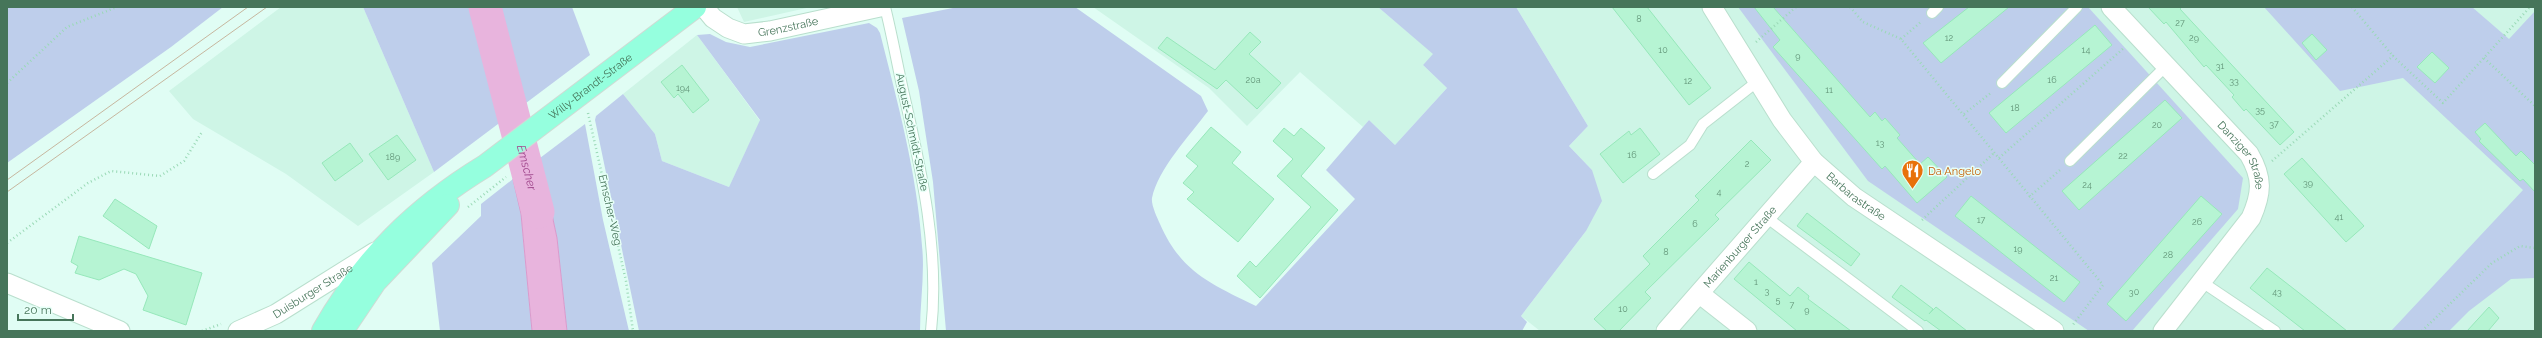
<svg xmlns="http://www.w3.org/2000/svg" width="2542" height="338" font-family="Raleway,sans-serif">
	<rect width="100%" height="100%" fill="#e0fdf4"/>
	<g fill="#cef5e6">
		<polygon points="281,7 363,7 434,172 358,226 286,174 193,119 169,91"/>
		<polygon points="737,7 811,7 744,22"/>
		<polygon points="1093,7 1378,7 1434,54 1423,65 1447,88 1395,145 1369,120 1363,127 1300,72 1247,126 1209,88"/>
		<polygon points="1516,7 2535,7 2535,331 1540,331 1521,316 1586,231 1592,170 1569,146 1588,126"/>
		<polygon points="697,35 760,121 729,187 662,161 655,134 623,94"/>
	</g>
	<g fill="#beceeb">
		<polygon points="7,7 223,7 171,47 7,163"/>
		<polygon points="363,7 572,7 590,55 434,172"/>
		<path d="M958,7H1075L1201,96L1208,111C1190,135 1158,169 1152,198C1151,205 1157,217 1160,224C1181,272 1211,284 1256,306L1355,199L1326,170L1363,127L1369,120L1395,145L1447,88L1423,65L1433,54L1378,7H1516L1588,126L1569,146L1592,170L1602,201L1586,231L1521,316L1527,322L1522,331H946L933,182L919,91L902,18Z"/>
		<polygon points="1738,7 2088,7 2243,178 2238,209 2132,331 2089,331 1868,181"/>
		<polygon points="2264,7 2472,7 2509,39 2535,11 2535,278 2511,279 2469,311 2449,331 2391,331 2523,190 2403,78 2340,91"/>
		<path d="M869,23L877,28L880,33C898,104 917,173 922,246C925,273 920,303 920,331H639L595,120L596,116L623,94L655,134L662,161L729,187L760,120L697,35L710,34L726,42L750,47Z"/>
		<polygon points="585,124 603,220 629,331 567,331 557,238 540,158"/>
		<polygon points="513,179 521,214 532,331 440,331 432,263 481,216 481,204"/>
	</g>
	<polygon fill="#e8b4dd" stroke="#da9acc" points="540,158 557,238 567,331 532,331 521,214 513,179"/>
	<g fill="none" stroke-linecap="round" stroke-linejoin="round">
		<path stroke="#e8b4dd" stroke-width="33" id="s1" d="M485,7L538,212"/>
	</g>
	<g fill="#b6f4d3" stroke="#96e8ba">
		<polygon points="1612,7 1647,7 1711,88 1689,105"/>
		<polygon points="1754,7 1773,7 1870,117 1875,112 1882,121 1885,118 1900,135 1897,138 1920,164 1928,157 1947,177 1917,203 1885,166 1882,169 1773,47 1780,40"/>
		<polygon points="1969,7 2009,7 1941,63 1923,43"/>
		<polygon points="2148,7 2182,7 2180,9 2294,132 2280,145 2246,109 2244,111 2232,97 2234,95 2206,65 2204,67 2166,22 2164,24"/>
		<polygon points="2095,25 2112,45 2006,133 1989,113"/>
		<polygon points="1250,32 1261,42 1249,54 1281,83 1257,109 1226,80 1217,89 1158,48 1167,37 1215,70"/>
		<polygon points="2312,34 2327,50 2316,60 2302,43"/>
		<polygon points="2432,52 2449,68 2435,83 2417,67"/>
		<polygon points="682,65 709,100 693,113 678,94 674,98 661,82"/>
		<polygon points="2165,100 2182,118 2079,210 2062,191"/>
		<polygon points="2485,123 2516,156 2521,151 2535,165 2535,192 2523,179 2520,181 2479,141 2481,139 2475,132"/>
		<polygon points="1211,127 1241,152 1232,163 1274,199 1238,242 1187,199 1194,192 1183,183 1198,166 1186,156"/>
		<polygon points="1284,128 1294,136 1301,128 1325,148 1301,176 1338,210 1260,298 1237,276 1250,261 1256,267 1311,207 1277,176 1293,159 1273,141"/>
		<polygon points="1640,128 1660,154 1623,183 1600,154 1629,131 1631,135"/>
		<polygon points="397,135 416,160 388,180 369,154"/>
		<polygon points="1751,140 1771,160 1715,215 1719,219 1645,292 1651,298 1619,331 1607,331 1594,319 1650,264 1643,256 1699,200 1695,196"/>
		<polygon points="350,143 363,161 335,181 322,163"/>
		<polygon points="2302,158 2364,226 2346,242 2284,174"/>
		<polygon points="1971,196 2080,282 2064,302 1955,216"/>
		<polygon points="2201,196 2222,214 2126,321 2107,304"/>
		<polygon points="115,199 157,226 149,249 103,216"/>
		<polygon points="1807,213 1860,254 1851,266 1797,226"/>
		<polygon points="79,236 202,273 186,325 143,310 148,296 136,274 124,269 99,280 75,273 78,266 71,262"/>
		<polygon points="1749,262 1790,296 1798,287 1809,296 1808,299 1851,331 1797,331 1734,279"/>
		<polygon points="2267,268 2303,296 2347,331 2305,331 2250,288"/>
		<polygon points="1901,285 1933,309 1929,314 1936,307 1967,331 1941,331 1926,320 1925,321 1892,297"/>
		<polygon points="2489,307 2499,318 2488,331 2467,331"/>
	</g>
	<g fill="none" stroke-linecap="round" stroke-linejoin="round">
		<defs>
			<g id="service">
				<path d="M885,7C892,35 897,63 903,90C921,169 940,250 931,331"/>
				<polyline points="1932,13 1938,7"/>
				<polyline points="2002,83 2077,7"/>
				<polyline points="2070,161 2166,66"/>
				<polyline points="1653,174 1690,145 1703,124 1758,81"/>
				<polyline points="1766,217 1918,331"/>
				<polyline points="2202,282 2275,331"/>
			</g>
			<g id="minor">
				<path id="s2" d="M704,7L713,18L728,28L744,34L770,31L880,7"/>
				<path id="s3" d="M1712,7L1782,120L1814,162L1854,197L2054,331"/>
				<path id="s4" d="M2111,7L2249,154C2263,178 2262,193 2251,218L2163,331"/>
				<polyline points="7,283 120,331"/>
				<polyline points="1700,294 1747,331"/>
				<path id="s5" d="M238,331L276,314L375,252"/>
				<path id="s6" d="M1666,331L1814,162"/>
			</g>
			<g id="primary">
				<path id="s7" d="M323,331C363,260 416,208 485,166L695,7"/>
				<polyline points="342,331 375,282 448,205"/>
			</g>
		</defs>
		<use href="#service" stroke="#b9dfcd" stroke-width="12"/>
		<use href="#minor" stroke="#b9dfcd" stroke-width="21"/>
		<use href="#primary" stroke="#cfdbd4" stroke-width="24"/>
		<g stroke="#9ad9b6" stroke-width="2.5" stroke-dasharray="1 3" stroke-linecap="butt">
			<polyline points="1850,7 1863,22 1901,39 2103,285 2072,326"/>
			<polyline points="2352,7 2393,56"/>
			<polyline points="1901,39 1922,21"/>
			<polyline points="1756,42 1796,7"/>
			<polyline points="2484,58 2535,106"/>
			<polyline points="7,83 67,27 117,7"/>
			<polyline points="588,113 626,281 633,331"/>
			<polyline points="1964,114 1992,92"/>
			<polyline points="1999,158 2125,47"/>
			<polyline points="2272,161 2393,56 2443,103 2530,7"/>
			<polyline points="2029,197 2060,170"/>
			<polyline points="468,207 506,177"/>
			<polyline points="1922,220 1994,153"/>
			<polyline points="7,243 88,183 111,171 160,176 184,161 202,132"/>
			<polyline points="202,331 221,324"/>
			<polyline points="2422,331 2492,263 2520,246 2535,248"/>
		</g>
		<use href="#service" stroke="#fff" stroke-width="10"/>
		<use href="#minor" stroke="#fff" stroke-width="19"/>
		<use href="#primary" stroke="#95ffde" stroke-width="22"/>
		<g stroke="#c7b79f" stroke-width="1">
			<polyline points="7,180 248,7"/>
			<polyline points="7,192 267,7"/>
		</g>
	</g>
	<defs>
		<symbol id="restaurant-pin" viewBox="-11 -11 22 30"><path d="M0 17L-7.5 6A9.5 9.5 0 1 1 7.5 6Z" fill="#e8710a" stroke="#e7fff7"/><path d="M-5-6h1v4h1v-4h1v4h1v-4h1v5L-1.5 .5V6h-2V.5L-5-1ZM5-6V6H3V1.5H1.5Q1.5-4 5-6Z" fill="#fff"/></symbol>
	</defs>
	<g fill-rule="evenodd">
		<use href="#restaurant-pin" x="1900" y="158" width="25" height="34"/>
	</g>
	<g text-anchor="middle" dominant-baseline="central" stroke-width="3" stroke-linejoin="round" paint-order="stroke">
		<g font-size="9" fill="#629578">
			<text x="1639" y="19">8</text>
			<text x="2180" y="23">27</text>
			<text x="1949" y="38">12</text>
			<text x="2194" y="38">29</text>
			<text x="1663" y="50">10</text>
			<text x="2086" y="50">14</text>
			<text x="1798" y="56">9</text>
			<text x="2220" y="66">31</text>
			<text x="1253" y="80">20a</text>
			<text x="2052" y="80">16</text>
			<text x="1688" y="81">12</text>
			<text x="2234" y="81">33</text>
			<text x="683" y="88">194</text>
			<text x="1829" y="90">11</text>
			<text x="2015" y="108">18</text>
			<text x="2260" y="110">35</text>
			<text x="2274" y="124">37</text>
			<text x="2157" y="125">20</text>
			<text x="1880" y="143">13</text>
			<text x="1632" y="155">16</text>
			<text x="2123" y="156">22</text>
			<text x="393" y="157">189</text>
			<text x="1747" y="164">2</text>
			<text x="2308" y="183">39</text>
			<text x="2087" y="185">24</text>
			<text x="1719" y="192">4</text>
			<text x="2339" y="217">41</text>
			<text x="1981" y="220">17</text>
			<text x="2197" y="222">26</text>
			<text x="1695" y="224">6</text>
			<text x="2018" y="249">19</text>
			<text x="1666" y="252">8</text>
			<text x="2168" y="255">28</text>
			<text x="2054" y="278">21</text>
			<text x="1756" y="282">1</text>
			<text x="1767" y="291">3</text>
			<text x="2134" y="292">30</text>
			<text x="2277" y="292">43</text>
			<text x="1778" y="300">5</text>
			<text x="1792" y="305">7</text>
			<text x="1623" y="309">10</text>
			<text x="1807" y="310">9</text>
		</g>
		<g font-size="11" fill="#46755a" stroke="#e7fff7">
			<text stroke="none"><textPath href="#s2" startOffset="94">Grenzstraße</textPath></text>
			<text stroke="none"><textPath href="#s7" startOffset="366">Willy-Brandt-Straße</textPath></text>
			<text transform="translate(912 132) rotate(78)">August-Schmidt-Straße</text>
			<text stroke="none"><textPath href="#s4" startOffset="199">Danziger Straße</textPath></text>
			<text stroke="none"><textPath href="#s3" startOffset="240">Barbarastraße</textPath></text>
			<text transform="translate(610 210) rotate(77)">Emscher-Weg</text>
			<text stroke="none"><textPath href="#s6" startOffset="112">Marienburger Straße</textPath></text>
			<text stroke="none"><textPath href="#s5" startOffset="85">Duisburger Straße</textPath></text>
		</g>
		<g font-size="11" fill="#c56008" stroke="#e7fff7" text-anchor="start">
			<text x="1928" y="171">Da Angelo</text>
		</g>
		<g font-size="12" font-style="italic" fill="#a0478c" stroke="#e7fff7">
			<text stroke="none"><textPath href="#s1" startOffset="166">Emscher</textPath></text>
		</g>
	</g>
	<rect width="2542" height="338" fill="none" stroke="#46755a" stroke-width="16"/>
	<path d="M18 314v6h55v-6" fill="none" stroke="#46755a" stroke-width="2"/>
	<text x="24" y="314" font-size="12" fill="#46755a" stroke="#e7fff7" stroke-width="3" paint-order="stroke">20 m</text>
</svg>
